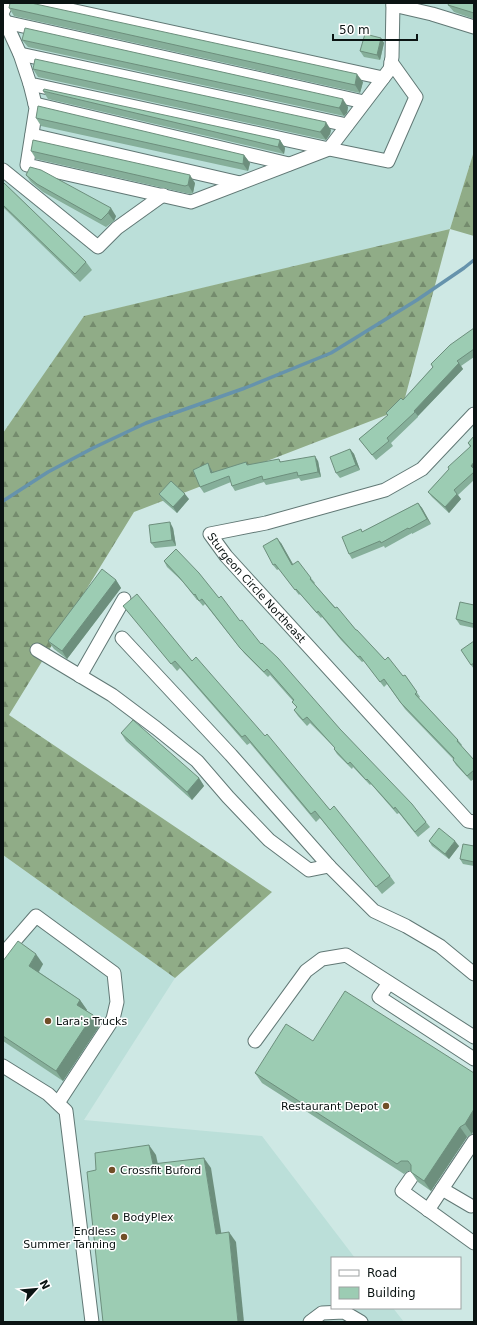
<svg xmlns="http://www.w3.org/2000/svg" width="477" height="1325" font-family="'DejaVu Sans',sans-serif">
	<defs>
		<pattern id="forest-firs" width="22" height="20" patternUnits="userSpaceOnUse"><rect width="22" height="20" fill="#90ac87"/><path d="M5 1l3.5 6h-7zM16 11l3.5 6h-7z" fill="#748b6d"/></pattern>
	</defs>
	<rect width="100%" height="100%" fill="#cee8e4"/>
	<g fill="#bbdfd9">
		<polygon points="3,3 474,3 474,151 450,229 85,316 3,433"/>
		<polygon points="3,855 175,978 84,1120 262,1136 355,1258 332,1258 332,1308 393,1308 404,1322 3,1322"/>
	</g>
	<polygon fill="url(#forest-firs)" points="474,151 474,236 450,229 402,409 134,512 9,715 272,892 175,978 3,855 3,433 84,316 450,229"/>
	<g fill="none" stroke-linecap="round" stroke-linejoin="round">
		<polyline stroke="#6693ac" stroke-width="3.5" points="3,501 48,472 93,448 146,423 245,388 331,353 417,300 464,268 474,260"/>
		<defs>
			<g id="minor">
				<polyline points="38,3 383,78"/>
				<polyline points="393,5 432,14 474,27"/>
				<polyline points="3,11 7,3"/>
				<polyline points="3,17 20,54 30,84 329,149 390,69 392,57 393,3"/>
				<polyline points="5,22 364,102"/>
				<polyline points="20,54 347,125"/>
				<polyline points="30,84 36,108 27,165 191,202 329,149 388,161 416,97 391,62"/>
				<polyline points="35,104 289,164"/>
				<polyline points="32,135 240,183"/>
				<polyline points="3,170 98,247 117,228 163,195"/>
				<path id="s1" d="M474,414L422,469L385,490L266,523L210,534L226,556L468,821L474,822"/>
				<polyline points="122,638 231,755 329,866 374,911 406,926 440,946 474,974"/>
				<polyline points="37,650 112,695 156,728 197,761 228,797 269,840 309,870 329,866"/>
				<polyline points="80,676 124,599"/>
				<polyline points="3,954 36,916 114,973 117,1002 113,1019 58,1103"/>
				<polyline points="389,983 379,997 474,1059"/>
				<polyline points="255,1041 306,971 322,959 346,955 474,1037"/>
				<polyline points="3,1066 48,1094 66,1111 92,1322"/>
				<polyline points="411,1178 402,1191 474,1243"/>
				<polyline points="442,1189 471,1206"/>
				<polyline points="428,1210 474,1141"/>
				<polyline points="310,1322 322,1313 344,1312 361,1322"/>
			</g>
		</defs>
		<use href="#minor" stroke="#617875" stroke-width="15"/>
		<use href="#minor" stroke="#fff" stroke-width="13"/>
	</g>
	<g fill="#86af9a">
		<polygon points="474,3 474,19 454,12 448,5"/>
		<polygon points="9,8 363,82 360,93 14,16"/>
		<polygon points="381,38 384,43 380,60 364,57 360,51"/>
		<polygon points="22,40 348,107 347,113 344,116 28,47"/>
		<polygon points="33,69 331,130 330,134 326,140 38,77"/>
		<polygon points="43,91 280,140 285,148 284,154 48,99"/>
		<polygon points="36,118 244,155 250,163 248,171 41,126"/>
		<polygon points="31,151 195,183 193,193 190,194 36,159"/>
		<polygon points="26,175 116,216 114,221 106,227 43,192 31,182"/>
		<polygon points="3,182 86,262 92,270 80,282 3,207"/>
		<polygon points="474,328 474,357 461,366 463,369 418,416 418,417 391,443 393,446 376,460 359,439 388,416 386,413 403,400 433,367 431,364"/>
		<polygon points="474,436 474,480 458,495 461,499 449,513 432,497 428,492 470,447 468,443"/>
		<polygon points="350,449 354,454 360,470 340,478 336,473"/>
		<polygon points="279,459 281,462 318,461 321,477 301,481 299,478 266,485 264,482 235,491 232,486 231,482 204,493 200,487 211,469 213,472 246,462 248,465"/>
		<polygon points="159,494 189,499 177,513 162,500"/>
		<polygon points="418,503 422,508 431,524 412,534 412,533 385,548 384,546 352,559 349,554 362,532"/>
		<polygon points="173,528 176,546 155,548 151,543"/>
		<polygon points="281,543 293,564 311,578 315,583 314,584 356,630 385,660 403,676 405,675 420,697 419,698 458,740 462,745 461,746 474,760 474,779 471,781 456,765 453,760 453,759 405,709 387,684 384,687 364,661 362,662 341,640 322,617 321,618 300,594 299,595 279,569 277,570 273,565"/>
		<polygon points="164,561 219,598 261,644 426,822 430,827 418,837 399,813 397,814 371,784 370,785 353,767 352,769 337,754 334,749 335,748 310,723 307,726 298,716 294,710 297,708 292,702 293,701 270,675 268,677 244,653 205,604 203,606 198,600 197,600 183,582 167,567"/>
		<polygon points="116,580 121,588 67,659 54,649 48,641"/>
		<polygon points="474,605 474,628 460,625 456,619"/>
		<polygon points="123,606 192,661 330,810 390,876 395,883 382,894 320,818 316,822 250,743 247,745 180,668 177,671 129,613"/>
		<polygon points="474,641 474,669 471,665"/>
		<polygon points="121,733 199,778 204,786 192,800 126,741"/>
		<polygon points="429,841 459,846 449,859 432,846"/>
		<polygon points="474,846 474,866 463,864 460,859"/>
		<polygon points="3,961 43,964 39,972 80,1000 87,1010 86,1011 93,1015 100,1025 63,1081 3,1041"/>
		<polygon points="313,1041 474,1073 472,1134 467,1137 431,1191 418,1182 411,1172 411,1171 408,1171 404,1174 262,1083 255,1073"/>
	</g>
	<g fill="#6d8f7d">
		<polygon points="381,38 384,43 380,60 377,55"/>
		<polygon points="357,74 363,82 360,93 355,85"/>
		<polygon points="343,99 348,107 347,113 344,116 339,108"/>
		<polygon points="326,122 331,130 330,134 326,140 320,132"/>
		<polygon points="280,140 285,148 284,154 278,147"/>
		<polygon points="244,155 250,163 248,171 243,164"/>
		<polygon points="190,175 195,183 193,193 188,185"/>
		<polygon points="111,208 116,216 114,221 108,213"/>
		<polygon points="459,363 463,369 418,416 414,411"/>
		<polygon points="350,449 354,454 360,470 356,465"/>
		<polygon points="315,456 318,461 321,477 318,472"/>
		<polygon points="474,462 474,470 471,466"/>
		<polygon points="208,463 211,469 215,478 211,473"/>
		<polygon points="185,494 189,499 177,513 173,507"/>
		<polygon points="457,494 461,499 449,513 445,507"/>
		<polygon points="418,503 422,508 431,524 427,519"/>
		<polygon points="170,522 173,528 176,546 172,540"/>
		<polygon points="277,538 281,543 296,570 292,565"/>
		<polygon points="116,580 121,588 67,659 62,651"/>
		<polygon points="199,778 204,786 192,800 187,792"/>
		<polygon points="455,841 459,846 449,859 445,854"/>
		<polygon points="36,954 43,964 36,976 29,966"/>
		<polygon points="80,1000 87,1010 83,1015 77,1005"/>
		<polygon points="93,1015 100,1025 63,1081 56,1071"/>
		<polygon points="474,1109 474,1130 472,1134 465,1124"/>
		<polygon points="460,1127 467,1137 431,1191 424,1181"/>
		<polygon points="149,1145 156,1155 160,1174 153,1164"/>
		<polygon points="204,1158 211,1168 223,1244 216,1234"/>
		<polygon points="229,1232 236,1242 244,1322 238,1322"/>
	</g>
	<g fill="#9cccb3" stroke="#6d8f7d">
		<polygon points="10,3 31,3 357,74 355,85 9,8"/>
		<polygon points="449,3 474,3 474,13 448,5"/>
		<polygon points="25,28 343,99 341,105 339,108 22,40"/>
		<polygon points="365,34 381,38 377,55 360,51"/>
		<polygon points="35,59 326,122 325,126 320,132 33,69"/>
		<polygon points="44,89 280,140 278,147 43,91"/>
		<polygon points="38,106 244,155 243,164 36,118"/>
		<polygon points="33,140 190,175 188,185 185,186 31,151"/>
		<polygon points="30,167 41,170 111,208 108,213 101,220 37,184 26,175"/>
		<polygon points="3,182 86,262 75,274 3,205"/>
		<polygon points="474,328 474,349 457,361 459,363 414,411 415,412 387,438 389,441 372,455 359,439 388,415 386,413 401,398 403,400 433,367 431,364 450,345"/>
		<polygon points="474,436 474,462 471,466 474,469 474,472 454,490 457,494 445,507 428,492 449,469 448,467 471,446 468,443"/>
		<polygon points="350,449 356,465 336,473 330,457"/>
		<polygon points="315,456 318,472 298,476 297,472 263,480 262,476 232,486 229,476 200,487 193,470 208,463 211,473 246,462 247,465 279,459 280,462"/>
		<polygon points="171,481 185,494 173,507 159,494"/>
		<polygon points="418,503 427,519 409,529 408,528 381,543 380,541 349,554 342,537 361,529 362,532"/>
		<polygon points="170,522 172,540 151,543 149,525"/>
		<polygon points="277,538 292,565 298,561 311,578 310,579 335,608 337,607 356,630 357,630 385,660 388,657 403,676 405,675 417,692 415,694 458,740 457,741 474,760 474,770 467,776 453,760 454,758 401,703 384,679 380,682 360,656 358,657 338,635 318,611 317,613 296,589 295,590 275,564 273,565 263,546"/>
		<polygon points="176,549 199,573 219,598 221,596 240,621 242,620 261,644 262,643 278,658 340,729 412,804 426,822 415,832 395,807 394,809 367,779 366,780 350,762 348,764 334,749 335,748 307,717 303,720 294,710 297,707 292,702 294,700 267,669 264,672 240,648 202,599 199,601 195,594 194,595 179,577 164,561"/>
		<polygon points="102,569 116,580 62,651 48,641"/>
		<polygon points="137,594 192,661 196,657 265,736 267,734 330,810 334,806 390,876 376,887 315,811 311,814 245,735 242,737 175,661 171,664 123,606"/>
		<polygon points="460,602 474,605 474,624 456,619"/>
		<polygon points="474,641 474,663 471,665 461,650"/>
		<polygon points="133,720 199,778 187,792 121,733"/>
		<polygon points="439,828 455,841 445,854 429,841"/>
		<polygon points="463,844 474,846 474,862 460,859"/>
		<polygon points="18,941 36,954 29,966 80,1000 77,1005 93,1015 56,1071 3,1036 3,961"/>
		<polygon points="345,991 474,1073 474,1109 465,1124 460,1127 424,1181 411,1172 411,1165 408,1161 401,1161 397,1164 255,1073 286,1024 313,1041"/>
		<polygon points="149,1145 153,1164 204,1158 216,1234 229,1232 238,1322 103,1322 87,1172 96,1170 95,1153"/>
	</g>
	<g fill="#714e27" stroke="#fff" stroke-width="1.5">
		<circle cx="48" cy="1021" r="4"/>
		<circle cx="386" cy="1106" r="4"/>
		<circle cx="112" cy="1170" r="4"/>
		<circle cx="115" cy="1217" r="4"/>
		<circle cx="124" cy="1237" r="4"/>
	</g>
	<g text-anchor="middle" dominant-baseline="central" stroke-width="3" stroke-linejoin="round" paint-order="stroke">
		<g font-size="11" fill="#0b1413" stroke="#fff">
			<text stroke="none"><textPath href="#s1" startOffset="370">Sturgeon Circle Northeast</textPath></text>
		</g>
		<g font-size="11" fill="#0b1413" stroke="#fff" text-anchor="start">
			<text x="56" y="1021">Lara's Trucks</text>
			<text x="378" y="1106" text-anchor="end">Restaurant Depot</text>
			<text x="120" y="1170">Crossfit Buford</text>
			<text x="123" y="1217">BodyPlex</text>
			<text x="116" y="1231" text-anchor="end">Endless<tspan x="116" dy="13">Summer Tanning</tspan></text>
		</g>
	</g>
	<rect width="477" height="1325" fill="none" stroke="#0b1413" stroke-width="8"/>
	<rect x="331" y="1257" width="130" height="52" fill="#ffffff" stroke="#9da1a1"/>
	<rect x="339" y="1270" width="20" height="6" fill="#ffffff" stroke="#9da1a1"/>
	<text x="367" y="1277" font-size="12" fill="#0b1413">Road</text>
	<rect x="339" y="1287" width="20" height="12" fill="#9cccb3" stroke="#9da1a1"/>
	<text x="367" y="1297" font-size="12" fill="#0b1413">Building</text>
	<g transform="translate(36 1289) rotate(63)" stroke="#ffffff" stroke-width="3" paint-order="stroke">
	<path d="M0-3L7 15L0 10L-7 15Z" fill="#0b1413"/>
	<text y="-6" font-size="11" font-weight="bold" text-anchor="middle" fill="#0b1413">N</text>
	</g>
	<path d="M333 34v6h84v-6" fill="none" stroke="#0b1413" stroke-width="2"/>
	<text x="339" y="34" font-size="12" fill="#0b1413" stroke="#ffffff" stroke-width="3" paint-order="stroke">50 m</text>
</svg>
